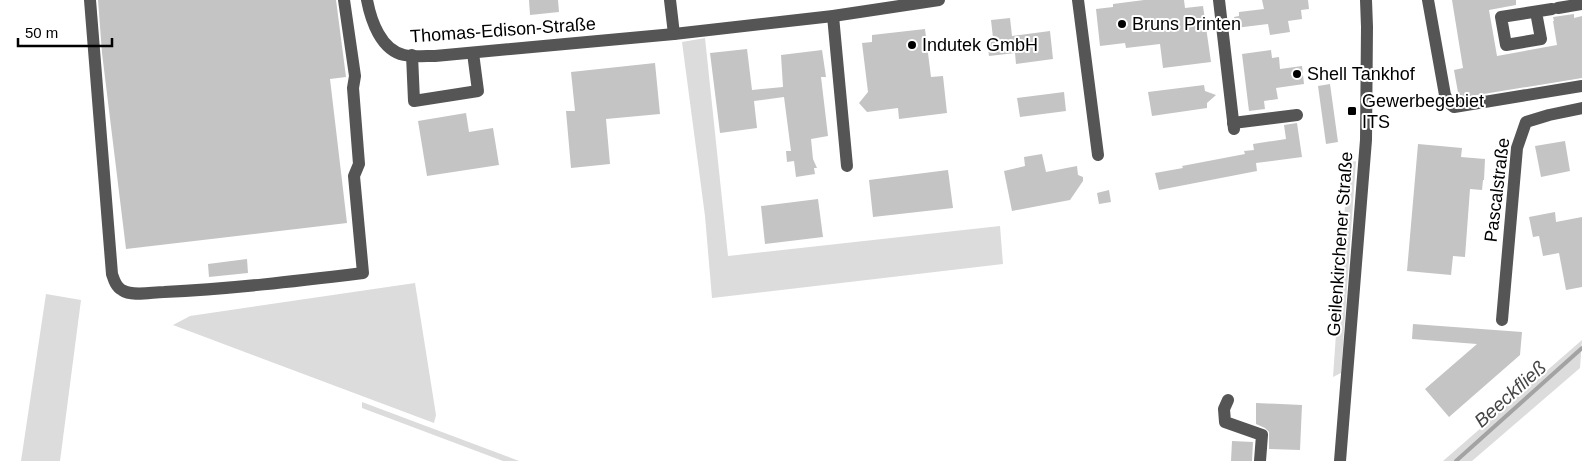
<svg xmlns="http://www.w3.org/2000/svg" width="1582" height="461" font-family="Helvetica,sans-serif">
	<rect width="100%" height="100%" fill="#fff"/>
	<g fill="#dcdcdc">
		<polygon points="705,38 728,256 1000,226 1003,264 712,298 705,216 682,42"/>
		<polygon points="1356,161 1341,373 1333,377 1348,163"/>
		<polygon points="415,283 436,415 434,423 173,325 190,316"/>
		<polygon points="46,294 81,300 60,461 21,461"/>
		<polygon points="1582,340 1580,368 1472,461 1443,461"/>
		<polygon points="362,402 519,461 503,461 362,408"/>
	</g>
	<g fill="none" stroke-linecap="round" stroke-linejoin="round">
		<polyline stroke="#a3a3a3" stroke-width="4" points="1456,461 1582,348"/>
	</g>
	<g fill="#c4c4c4">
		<polygon points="98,0 336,0 346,77 330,79 347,223 126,249 102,53"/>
		<polygon points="529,0 558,0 559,12 530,15"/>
		<polygon points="1144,0 1184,0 1185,8 1203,6 1211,62 1163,68 1160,44 1126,48 1125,43 1100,46 1096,9 1113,7 1113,4"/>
		<polygon points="1262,0 1308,0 1309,9 1301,10 1302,19 1288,21 1290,32 1270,35 1268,24 1235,28 1234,17 1239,16 1239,12 1264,9"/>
		<polygon points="1452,0 1516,0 1516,5 1489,10 1497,56 1557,45 1553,21 1554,21 1553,17 1574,14 1574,18 1582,16 1582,78 1459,98 1454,70 1463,68"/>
		<polygon points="1010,18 1012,36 1050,31 1053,59 1016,64 1015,53 989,56 987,39 993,38 991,20"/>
		<polygon points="925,29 931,77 943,76 947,113 899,119 898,108 867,112 859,103 868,92 862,43 872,42 872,35"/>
		<polygon points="747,49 752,90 783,87 781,55 822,50 826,77 821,77 828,136 811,139 813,159 817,168 814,168 815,174 796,177 794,161 787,162 786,151 791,151 784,97 754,101 757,128 720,133 710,53"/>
		<polygon points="1271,50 1272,58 1279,57 1280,69 1302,66 1304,84 1276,88 1278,99 1264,101 1265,109 1249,111 1242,54"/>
		<polygon points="655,63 660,114 606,119 610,164 571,168 566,111 575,111 571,72"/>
		<polygon points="1330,84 1338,142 1326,144 1318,86"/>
		<polygon points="1204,85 1205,91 1216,95 1207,103 1207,108 1152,116 1148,92"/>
		<polygon points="1064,92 1066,111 1020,117 1017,98"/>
		<polygon points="466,113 469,132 493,128 499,165 427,176 418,121"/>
		<polygon points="1297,123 1302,157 1256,163 1257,171 1159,190 1155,173 1183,168 1182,166 1245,154 1244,151 1254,150 1253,144 1286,139 1284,125"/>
		<polygon points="1565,141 1570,171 1541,177 1535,146"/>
		<polygon points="1418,144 1462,148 1461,157 1485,159 1484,180 1483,180 1482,190 1470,189 1465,257 1453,256 1451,275 1407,271"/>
		<polygon points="1042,154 1046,172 1077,166 1078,175 1083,177 1083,181 1070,200 1012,211 1004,171 1025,166 1024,157"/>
		<polygon points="948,170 953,208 873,217 869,180"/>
		<polygon points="1109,190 1111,202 1099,204 1097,193"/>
		<polygon points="818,199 823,237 765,244 761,206"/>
		<polygon points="1555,212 1556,222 1582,217 1582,287 1566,290 1559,253 1543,256 1539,236 1533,237 1529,217"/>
		<polygon points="247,259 248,273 209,277 208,264"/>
		<polygon points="1413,324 1522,332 1520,355 1449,417 1425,389 1477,344 1412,339"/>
		<polygon points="1256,403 1302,405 1300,450 1269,449 1269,432 1265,428 1256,424"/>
		<polygon points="1232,441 1253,442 1252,461 1231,461"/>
	</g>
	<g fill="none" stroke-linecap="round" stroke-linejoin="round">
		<g stroke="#555" stroke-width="12">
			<path d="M90,0L112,274C114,280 116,287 122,290C132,297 152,292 164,292C230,289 297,281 363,273L354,176L359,164L353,88L355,76L344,0"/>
			<path d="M367,0C371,21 381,50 404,55C413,57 425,56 435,56L674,34L833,16L939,0"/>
			<polyline points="670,0 674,34"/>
			<polyline points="1078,0 1098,155"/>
			<polyline points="1219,0 1234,129"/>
			<polyline points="1428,0 1445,95 1449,103 1454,107 1582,86"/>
			<polyline points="1558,8 1582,4"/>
			<polyline points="1536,12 1541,39 1506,45 1501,17 1552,9"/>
			<polyline points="833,16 847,166"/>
			<polyline points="412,55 414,101 478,91 473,53"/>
			<polyline points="1233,123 1297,115"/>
			<polyline points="1502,320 1517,148 1526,122 1549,115 1582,108"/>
			<polyline points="1228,400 1224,409 1225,422 1262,435 1260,461"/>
			<polyline points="1340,461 1366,140 1367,27 1366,0"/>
		</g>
	</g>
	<g fill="#000" stroke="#fff" stroke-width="2">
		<circle cx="1122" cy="24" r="5"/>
		<circle cx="912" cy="45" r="5"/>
		<circle cx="1297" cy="74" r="5"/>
		<rect x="1347" y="106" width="10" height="10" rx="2.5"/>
	</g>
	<g text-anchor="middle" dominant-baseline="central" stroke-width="4" stroke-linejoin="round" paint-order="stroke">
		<g font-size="18" fill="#000" stroke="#fff" text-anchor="start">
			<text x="1132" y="24">Bruns Printen</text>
			<text x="922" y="45">Indutek GmbH</text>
			<text x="1307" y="74">Shell Tankhof</text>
			<text x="1362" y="101">Gewerbegebiet<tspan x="1362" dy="21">ITS</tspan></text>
		</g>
		<g font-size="18" fill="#000" stroke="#fff">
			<text transform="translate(503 30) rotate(-4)">Thomas-Edison-Straße</text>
			<text transform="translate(1497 190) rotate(-83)">Pascalstraße</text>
			<text transform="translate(1340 244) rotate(-86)">Geilenkirchener Straße</text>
		</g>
		<g font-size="19" font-style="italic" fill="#444" stroke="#fff">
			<text transform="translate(1510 394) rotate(-42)">Beeckfließ</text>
		</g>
	</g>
	<path d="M18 38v8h94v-8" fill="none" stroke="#000000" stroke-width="2.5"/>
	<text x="25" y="38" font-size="15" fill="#000000" stroke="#ffffff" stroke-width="4" paint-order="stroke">50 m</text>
</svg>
